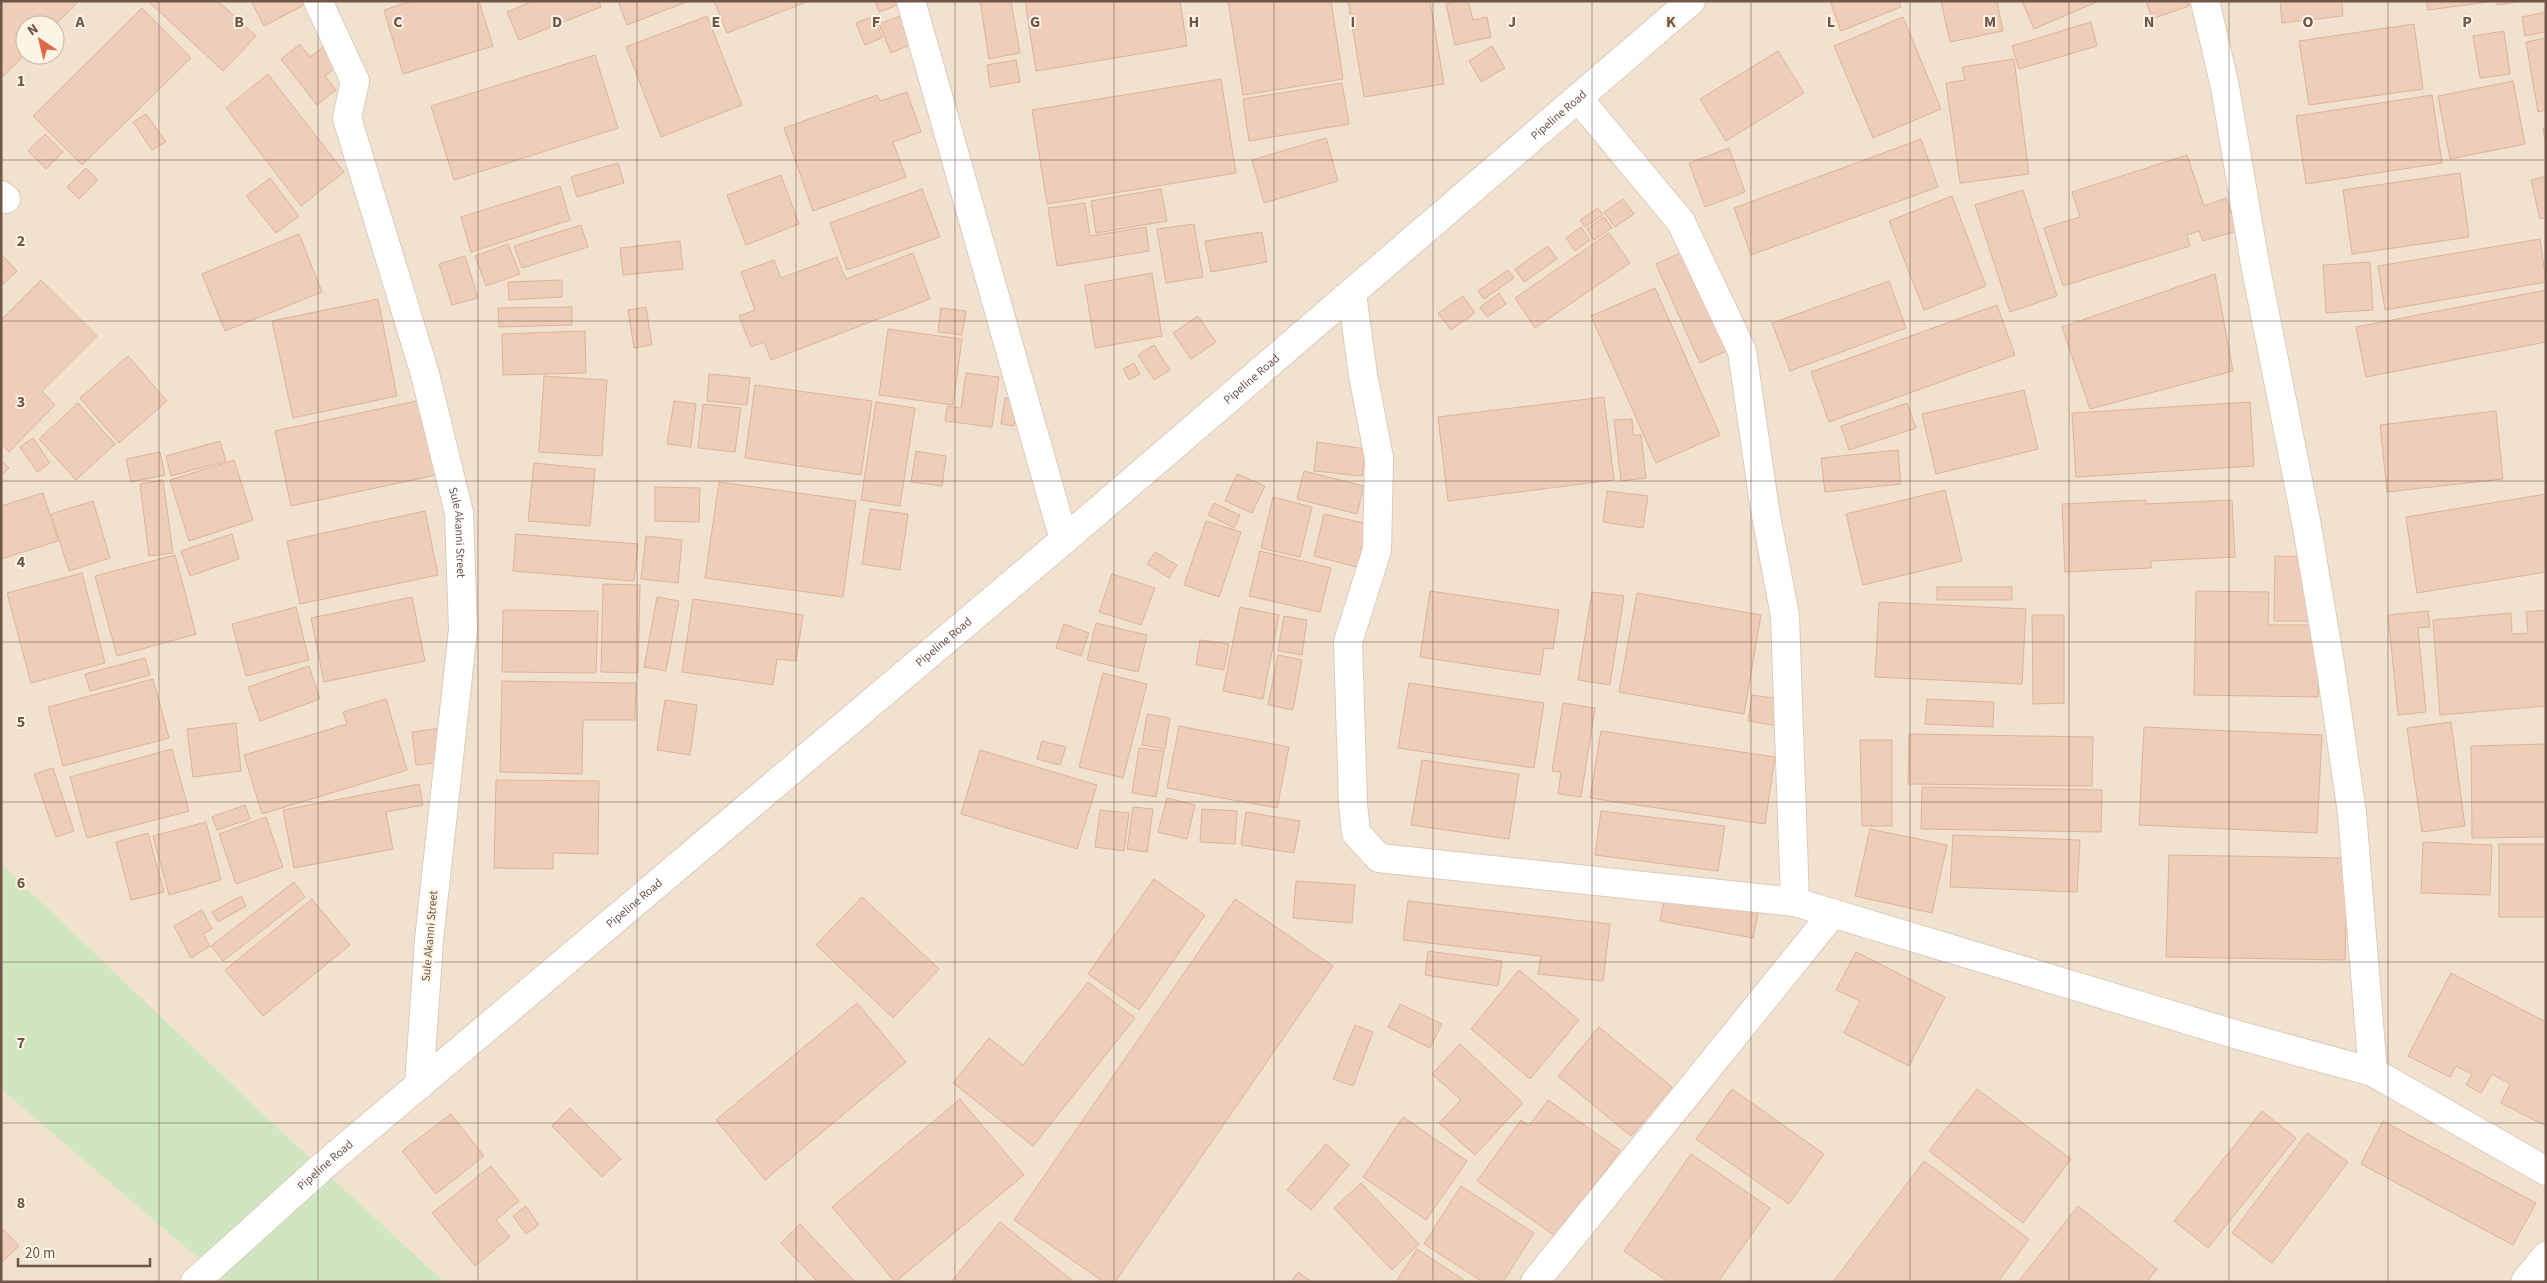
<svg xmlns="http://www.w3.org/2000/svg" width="2547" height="1283" font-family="'Source Sans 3',sans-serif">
	<rect width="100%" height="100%" fill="#faefe0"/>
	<path fill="#f1e1cf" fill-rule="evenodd" d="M1,1H2546V1282H1ZM25,25H55V55H25Z"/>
	<polygon fill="#d0e6c0" points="1,864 272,1123 444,1282 226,1282 1,1089"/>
	<g fill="#eecdb9" stroke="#dfb39b">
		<polygon points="1,1 79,1 55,25 25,25 25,55 1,78"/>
		<polygon points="148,1 218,1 256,36 223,71"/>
		<polygon points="251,1 309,1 310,2 264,26"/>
		<polygon points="411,1 479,1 493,46 403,74 384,10"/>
		<polygon points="533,1 599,1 601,7 519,40 507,12"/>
		<polygon points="618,1 689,1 627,25"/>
		<polygon points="714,1 809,1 727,33"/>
		<polygon points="875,1 898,1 900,4 879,12"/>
		<polygon points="980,1 1011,1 1020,53 989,59"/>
		<polygon points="1025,1 1180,1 1187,46 1036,71"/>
		<polygon points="1228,1 1331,1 1343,79 1243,95"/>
		<polygon points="1348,1 1430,1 1444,84 1364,97"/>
		<polygon points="1459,1 1468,1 1473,20 1487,17 1491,37 1455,45 1446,4"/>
		<polygon points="1830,1 1899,1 1901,7 1841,31"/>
		<polygon points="1941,1 1997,1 2003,31 1950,42"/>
		<polygon points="2022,1 2099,1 2034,29"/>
		<polygon points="2146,1 2188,1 2189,6 2152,19"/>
		<polygon points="2280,1 2342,1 2343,16 2282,23"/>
		<polygon points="2426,1 2489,1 2489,2 2428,10"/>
		<polygon points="2497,1 2524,1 2497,5"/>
		<polygon points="142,8 191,58 82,165 33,116"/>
		<polygon points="2546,12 2546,32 2525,36 2522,17"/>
		<polygon points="903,15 914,43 891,53 879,24"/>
		<polygon points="707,16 742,105 661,137 626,47"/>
		<polygon points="874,16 882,38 865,45 856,23"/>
		<polygon points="1903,17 1941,109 1873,138 1834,46"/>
		<polygon points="2091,22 2097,46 2019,69 2012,46"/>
		<polygon points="2414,24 2423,89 2309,105 2299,41"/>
		<polygon points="2504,31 2510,74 2480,78 2473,36"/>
		<polygon points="2546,38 2546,110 2538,112 2526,42"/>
		<polygon points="300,44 310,57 323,47 338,66 325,76 336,90 317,105 281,59"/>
		<polygon points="1492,46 1505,68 1481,82 1469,61"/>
		<polygon points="1778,51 1804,93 1726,141 1700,99"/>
		<polygon points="595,55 618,128 454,180 431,106"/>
		<polygon points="2014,59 2029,174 1960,183 1946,83 1965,80 1962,67"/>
		<polygon points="1016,60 1020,82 990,87 987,65"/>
		<polygon points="268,74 344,172 301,206 226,108"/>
		<polygon points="1221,79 1236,173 1047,204 1032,110"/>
		<polygon points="2513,81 2525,144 2450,159 2438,96"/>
		<polygon points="1342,83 1349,124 1249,141 1243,99"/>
		<polygon points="907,92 921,132 893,142 906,177 813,211 784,128 877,95 880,101"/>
		<polygon points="2432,95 2442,163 2306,184 2296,116"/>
		<polygon points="146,114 166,142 152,150 133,122"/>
		<polygon points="2543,128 2546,128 2546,147"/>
		<polygon points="45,134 63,152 46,169 28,151"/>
		<polygon points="1326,138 1338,181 1264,203 1252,160"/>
		<polygon points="1921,139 1938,187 1751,255 1734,208"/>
		<polygon points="1729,148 1745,192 1705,207 1689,163"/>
		<polygon points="2187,155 2204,206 2226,198 2237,231 2203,241 2199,231 2187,235 2190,246 2063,286 2044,228 2080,217 2072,192"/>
		<polygon points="618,163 624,183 577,197 571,177"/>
		<polygon points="86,168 98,180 79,199 67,187"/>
		<polygon points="2460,173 2469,237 2352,254 2343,190"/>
		<polygon points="781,175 799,224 746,245 727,195"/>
		<polygon points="2546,176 2546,217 2540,219 2531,180"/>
		<polygon points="270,178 299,216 276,233 246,196"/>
		<polygon points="560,186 570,220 471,252 461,217"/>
		<polygon points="922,189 940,237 847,270 830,223"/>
		<polygon points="1161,189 1167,221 1096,233 1091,201"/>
		<polygon points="2023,190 2057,296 2010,312 1975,205"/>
		<polygon points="1952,196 1986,286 1924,310 1889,221"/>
		<polygon points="1623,199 1634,214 1615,227 1604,212"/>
		<polygon points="1085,203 1090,236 1146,227 1149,251 1057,266 1048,208"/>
		<polygon points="1598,208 1603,215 1585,227 1580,220"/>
		<polygon points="1604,217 1612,228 1594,240 1587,229"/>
		<polygon points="1194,224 1203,277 1166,283 1157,229"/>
		<polygon points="581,225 588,247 522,268 514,246"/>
		<polygon points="1581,227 1590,240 1575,251 1566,238"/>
		<polygon points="1262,232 1267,262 1211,272 1205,241"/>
		<polygon points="1609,233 1630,263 1535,328 1515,298"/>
		<polygon points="299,234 322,292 225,331 202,274"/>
		<polygon points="2540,239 2546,282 2385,310 2378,266"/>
		<polygon points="680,241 683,269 623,275 620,248"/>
		<polygon points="508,244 520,274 486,286 475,256"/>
		<polygon points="1548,246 1557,259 1524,282 1515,269"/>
		<polygon points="1689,249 1733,348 1700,363 1656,264"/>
		<polygon points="913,253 930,299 771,360 764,342 751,347 739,316 755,310 741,272 774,260 781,278 837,257 846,279"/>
		<polygon points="1,254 17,271 1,286"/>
		<polygon points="465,256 478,298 452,305 439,264"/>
		<polygon points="2370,262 2373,310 2326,313 2323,265"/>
		<polygon points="1508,270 1514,278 1484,299 1478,291"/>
		<polygon points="1152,273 1162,336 1095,348 1085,285"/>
		<polygon points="2215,274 2233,371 2090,409 2062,327"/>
		<polygon points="41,280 97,336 42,391 55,405 9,452 1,444 1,320"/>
		<polygon points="562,280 562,297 509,300 508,282"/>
		<polygon points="1889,281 1906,328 1790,371 1772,323"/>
		<polygon points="1655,288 1720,435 1656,463 1591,316"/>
		<polygon points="2546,290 2546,342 2366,377 2356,327"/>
		<polygon points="1499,293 1506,304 1487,317 1480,307"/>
		<polygon points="1463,296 1475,313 1451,330 1438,313"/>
		<polygon points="378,299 397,396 293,418 272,321"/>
		<polygon points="1997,305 2015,355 1829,422 1811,372"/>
		<polygon points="572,307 572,325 499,327 498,308"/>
		<polygon points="646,307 652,345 634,348 628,310"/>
		<polygon points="941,308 966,311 962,335 938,332"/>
		<polygon points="1198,316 1216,342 1191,359 1173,333"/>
		<polygon points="888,329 962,339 953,405 879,395"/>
		<polygon points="585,331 586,373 503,375 502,334"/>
		<polygon points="1154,345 1170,370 1154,380 1138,355"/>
		<polygon points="128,356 167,401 119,443 80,398"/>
		<polygon points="1134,363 1140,374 1129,380 1123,369"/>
		<polygon points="966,373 999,377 992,427 945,421 947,406 961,408"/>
		<polygon points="709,374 750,378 747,405 707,401"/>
		<polygon points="544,376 607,380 602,456 539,452"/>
		<polygon points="755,385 872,401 861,475 745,458"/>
		<polygon points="2024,390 2038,449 1936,474 1922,414"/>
		<polygon points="1604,397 1614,480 1448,501 1438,417"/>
		<polygon points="1005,398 1018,399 1014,426 1001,424"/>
		<polygon points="426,399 441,474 291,506 275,431"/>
		<polygon points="674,401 696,404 691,447 667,444"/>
		<polygon points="876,402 915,408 900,506 861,500"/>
		<polygon points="2250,402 2254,466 2076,477 2072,413"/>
		<polygon points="78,403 115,444 76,480 39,439"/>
		<polygon points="1907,403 1916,428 1849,450 1841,426"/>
		<polygon points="703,404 741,408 735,452 698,448"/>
		<polygon points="2496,411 2503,479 2387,492 2380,425"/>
		<polygon points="1632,419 1633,435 1641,435 1646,478 1621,481 1614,420"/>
		<polygon points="33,438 50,463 37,472 20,447"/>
		<polygon points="220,441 226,461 171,476 166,456"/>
		<polygon points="1317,442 1366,449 1362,476 1314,471"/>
		<polygon points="1898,450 1901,484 1825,492 1821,458"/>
		<polygon points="916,451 946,456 942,486 911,482"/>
		<polygon points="160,452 165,475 131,482 126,459"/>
		<polygon points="1,460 9,468 1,476"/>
		<polygon points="234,460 253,520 189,541 170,480"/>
		<polygon points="534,463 595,469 590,526 528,521"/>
		<polygon points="1304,471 1364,486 1357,514 1297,499"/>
		<polygon points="1237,474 1265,486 1252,513 1225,501"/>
		<polygon points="163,480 173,553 149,556 140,484"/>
		<polygon points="719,482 856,501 843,597 705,578"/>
		<polygon points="655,487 700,488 699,522 655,521"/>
		<polygon points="1945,490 1962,561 1863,585 1846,514"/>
		<polygon points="1607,491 1648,496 1643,528 1603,522"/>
		<polygon points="43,493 58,541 1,559 1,506"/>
		<polygon points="2546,494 2546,572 2417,593 2406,517"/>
		<polygon points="1273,497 1312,507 1300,557 1261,548"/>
		<polygon points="2146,500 2146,504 2232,500 2235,557 2151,561 2151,568 2065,572 2062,504"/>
		<polygon points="93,501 110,558 69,571 51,514"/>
		<polygon points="1214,503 1240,515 1234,528 1208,515"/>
		<polygon points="870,509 908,514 900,570 862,564"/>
		<polygon points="425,511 438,575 300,604 287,541"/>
		<polygon points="1324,514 1368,524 1357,567 1314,556"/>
		<polygon points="1206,521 1241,532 1219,597 1184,585"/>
		<polygon points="232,534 239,559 190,576 181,551"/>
		<polygon points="516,534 638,544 634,581 513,571"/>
		<polygon points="646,536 682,540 678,583 641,579"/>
		<polygon points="1260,551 1331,568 1320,612 1249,596"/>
		<polygon points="1155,552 1177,565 1169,578 1147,564"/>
		<polygon points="175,555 196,634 117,656 95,576"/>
		<polygon points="2275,556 2308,557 2308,621 2274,621"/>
		<polygon points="82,573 105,663 31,683 7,593"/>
		<polygon points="1112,574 1155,588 1141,625 1099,612"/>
		<polygon points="603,584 640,585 638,673 601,672"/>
		<rect x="1937" y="587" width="75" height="13"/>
		<polygon points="1430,591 1559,610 1553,649 1544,648 1540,675 1420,657"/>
		<polygon points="2196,591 2269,592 2268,625 2319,625 2318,697 2194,695"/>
		<polygon points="1592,592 1624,596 1610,685 1578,680"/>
		<polygon points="1637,593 1761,615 1744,714 1619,692"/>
		<polygon points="412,597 425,661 324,682 311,618"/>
		<polygon points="657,597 679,601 666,671 644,667"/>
		<polygon points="693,599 803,615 796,661 777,659 773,685 682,672"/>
		<polygon points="1879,602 2026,609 2022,684 1875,677"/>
		<polygon points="296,607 309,660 246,676 232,624"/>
		<polygon points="1240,607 1279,615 1263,699 1223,691"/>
		<polygon points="503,610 598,611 596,673 502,672"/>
		<polygon points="2546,610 2546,706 2440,715 2433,620 2511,613 2512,634 2528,633 2526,612"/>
		<polygon points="2428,611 2430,627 2418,628 2426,712 2398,715 2388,615"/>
		<polygon points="2032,615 2064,615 2064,703 2033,704"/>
		<polygon points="1284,616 1307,620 1302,655 1278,651"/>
		<polygon points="1096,623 1147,635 1138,672 1087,660"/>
		<polygon points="1064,624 1089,633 1081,656 1056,648"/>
		<polygon points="1200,640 1229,644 1224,670 1196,665"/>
		<polygon points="1278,655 1302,660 1293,710 1268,705"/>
		<polygon points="145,658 150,675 90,691 85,674"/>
		<polygon points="309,666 320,699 260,721 248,687"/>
		<polygon points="1103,673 1147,684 1123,778 1079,767"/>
		<polygon points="153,679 169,738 63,766 48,707"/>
		<polygon points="502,681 636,683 635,720 583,720 582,774 500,772"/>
		<polygon points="1409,683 1544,703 1534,768 1398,748"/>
		<polygon points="1752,695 1787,700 1783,727 1748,721"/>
		<polygon points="386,699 407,770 262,814 244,755 347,724 343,712"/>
		<polygon points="1927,699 1994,702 1993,727 1925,724"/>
		<polygon points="665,700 697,705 690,755 657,750"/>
		<polygon points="1563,703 1595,708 1581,797 1558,794 1561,772 1552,771"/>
		<polygon points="1147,714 1170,718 1165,749 1142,745"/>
		<polygon points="2451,722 2465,826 2422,832 2407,728"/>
		<polygon points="236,723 241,771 193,777 187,729"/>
		<polygon points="1179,726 1289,747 1277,808 1167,788"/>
		<polygon points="2144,727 2322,735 2317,833 2139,825"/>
		<polygon points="442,728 446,762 416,765 412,732"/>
		<polygon points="1601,731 1775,757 1765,824 1590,798"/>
		<polygon points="1909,734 2093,737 2092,786 1908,784"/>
		<polygon points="1860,740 1892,740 1892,826 1862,826"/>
		<polygon points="1042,741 1066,747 1060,765 1037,759"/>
		<polygon points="2546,744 2546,837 2472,838 2471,746"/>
		<polygon points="1139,748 1164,751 1156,797 1132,793"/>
		<polygon points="172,749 189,811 87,838 70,777"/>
		<polygon points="980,750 1097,785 1077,849 961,814"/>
		<polygon points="1422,760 1519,774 1509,839 1411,825"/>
		<polygon points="53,768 74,831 56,837 34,774"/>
		<polygon points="496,780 599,781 598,854 553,853 553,869 494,868"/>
		<polygon points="419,784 423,805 386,812 393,849 294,868 283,810"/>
		<polygon points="1922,787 2102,790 2101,832 1921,829"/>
		<polygon points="1167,798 1195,805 1187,839 1158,832"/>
		<polygon points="245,805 250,819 217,830 212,817"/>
		<polygon points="1133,807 1153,809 1147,852 1127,849"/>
		<polygon points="1202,809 1237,811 1235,844 1200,842"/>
		<polygon points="1100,810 1129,813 1124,851 1095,847"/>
		<polygon points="1601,811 1725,826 1718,871 1595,855"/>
		<polygon points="1246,812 1300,821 1294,853 1241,845"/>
		<polygon points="266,817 283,867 236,884 219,834"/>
		<polygon points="206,822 221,880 169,895 153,836"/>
		<polygon points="1870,829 1947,845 1932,913 1855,896"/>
		<polygon points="148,833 164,892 131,900 116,842"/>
		<polygon points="1953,835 2080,840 2077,892 1950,887"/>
		<polygon points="2423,842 2492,845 2490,895 2421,893"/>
		<rect x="2499" y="844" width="47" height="73"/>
		<polygon points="2169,855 2347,858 2345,960 2166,957"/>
		<polygon points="1154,879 1205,915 1139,1010 1088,974"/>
		<polygon points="1296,881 1355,885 1352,923 1293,918"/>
		<polygon points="294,882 305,897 223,961 211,946"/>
		<polygon points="241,896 246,906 218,922 212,912"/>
		<polygon points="1665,896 1758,913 1753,938 1660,921"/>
		<polygon points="862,897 939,969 893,1018 816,945"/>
		<polygon points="312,899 350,945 263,1016 225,970"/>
		<polygon points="1235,899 1333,966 1115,1282 1104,1282 1014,1220"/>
		<polygon points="1408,901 1610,924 1603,981 1538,974 1541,956 1403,940"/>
		<polygon points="202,910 212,929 203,934 210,946 191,958 174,926"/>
		<polygon points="1428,951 1502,961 1498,986 1425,975"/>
		<polygon points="1856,952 1945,997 1909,1066 1844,1033 1860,1001 1836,990"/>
		<polygon points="1519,970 1579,1020 1530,1079 1471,1029"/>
		<polygon points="2451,973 2546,1022 2546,1126 2501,1103 2510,1084 2492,1074 2481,1093 2466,1085 2472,1074 2456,1066 2450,1077 2408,1056"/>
		<polygon points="1088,982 1135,1018 1033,1146 953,1083 989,1038 1023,1065"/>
		<polygon points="857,1003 906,1062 765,1180 716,1120"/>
		<polygon points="1400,1004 1442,1024 1430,1048 1388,1027"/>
		<polygon points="1355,1025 1373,1032 1353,1086 1333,1079"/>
		<polygon points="1599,1027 1672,1087 1631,1136 1558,1076"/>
		<polygon points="1460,1044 1523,1103 1475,1155 1439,1123 1461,1100 1432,1074"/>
		<polygon points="1732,1089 1824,1154 1789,1204 1696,1139"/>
		<polygon points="1977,1089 2071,1159 2023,1223 1929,1151"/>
		<polygon points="960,1099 1024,1175 895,1282 832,1207"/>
		<polygon points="1548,1100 1620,1150 1558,1238 1477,1181 1521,1120 1529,1126"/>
		<polygon points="570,1108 621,1159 602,1177 552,1126"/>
		<polygon points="2262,1111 2296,1138 2208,1248 2174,1221"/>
		<polygon points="451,1114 484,1156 436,1194 402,1151"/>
		<polygon points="1403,1117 1467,1161 1426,1220 1363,1177"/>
		<polygon points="2383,1121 2536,1203 2513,1245 2361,1164"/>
		<polygon points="2307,1133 2348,1162 2272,1263 2232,1233"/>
		<polygon points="1326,1144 1349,1165 1311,1210 1287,1190"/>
		<polygon points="1691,1154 1770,1208 1718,1282 1668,1282 1624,1251"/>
		<polygon points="1924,1161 2029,1239 1998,1282 1833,1282"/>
		<polygon points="491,1166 519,1201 496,1220 510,1237 475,1266 432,1213"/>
		<polygon points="1361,1183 1419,1244 1392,1270 1334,1208"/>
		<polygon points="1461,1186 1534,1233 1503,1282 1483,1282 1424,1244"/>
		<polygon points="526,1206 539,1225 526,1234 513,1216"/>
		<polygon points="2078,1206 2157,1269 2147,1282 2018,1282"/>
		<polygon points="1000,1222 1074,1282 951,1282"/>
		<polygon points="800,1224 855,1282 818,1282 781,1243"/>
		<polygon points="1,1227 19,1246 1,1263"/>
		<polygon points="1417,1249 1467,1282 1396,1282"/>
		<polygon points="1298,1272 1312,1282 1291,1282"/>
	</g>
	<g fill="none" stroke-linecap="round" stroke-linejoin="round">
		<defs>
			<g id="minor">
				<path id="s1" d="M318,1L355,81L347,118L425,374L459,513L463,630L429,940L419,1086"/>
				<polyline points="911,1 1064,540"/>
				<polyline points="2205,1 2225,87 2255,264 2306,521 2330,663 2352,813 2373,1072"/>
				<polyline points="1578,98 1681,222 1742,351 1765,510 1785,616 1795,902"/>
				<polyline points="1,195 6,199"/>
				<polyline points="1352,294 1363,375 1379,458 1377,550 1348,642 1353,804 1356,833 1379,858 1795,902 2238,1035 2373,1072 2546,1171"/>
				<path id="s2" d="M195,1282L322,1167L1064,540L1691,1"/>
				<polyline points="1535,1282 1833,913"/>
				<polyline points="2525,1282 2546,1256"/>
			</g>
		</defs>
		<use href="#minor" stroke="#ddcbbd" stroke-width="30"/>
		<use href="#minor" stroke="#fff" stroke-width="28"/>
	</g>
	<path fill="none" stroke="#6f5649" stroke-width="1" stroke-opacity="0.55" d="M159,1V1282M318,1V1282M478,1V1282M637,1V1282M796,1V1282M955,1V1282M1114,1V1282M1274,1V1282M1433,1V1282M1592,1V1282M1751,1V1282M1910,1V1282M2069,1V1282M2229,1V1282M2388,1V1282M1,160H2546M1,321H2546M1,481H2546M1,642H2546M1,802H2546M1,962H2546M1,1123H2546"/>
	<g text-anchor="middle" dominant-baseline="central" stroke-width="4" stroke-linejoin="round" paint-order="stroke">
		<g font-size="12" fill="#6f5649" stroke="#fef4e5">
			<text stroke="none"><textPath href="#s2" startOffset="1795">Pipeline Road</textPath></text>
			<text stroke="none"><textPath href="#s2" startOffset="1390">Pipeline Road</textPath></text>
			<text stroke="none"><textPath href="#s1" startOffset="556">Sule Akanni Street</textPath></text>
			<text stroke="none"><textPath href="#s2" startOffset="985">Pipeline Road</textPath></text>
			<text stroke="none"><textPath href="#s2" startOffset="580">Pipeline Road</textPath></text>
			<text transform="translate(430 936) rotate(-85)">Sule Akanni Street</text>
			<text stroke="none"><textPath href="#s2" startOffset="175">Pipeline Road</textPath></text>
		</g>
	</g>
	<g font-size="16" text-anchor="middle" font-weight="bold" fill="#6f5649" stroke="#fef4e5" stroke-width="4" stroke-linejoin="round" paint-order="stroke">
		<text x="80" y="27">A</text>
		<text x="239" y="27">B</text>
		<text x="398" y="27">C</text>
		<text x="557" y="27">D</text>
		<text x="716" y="27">E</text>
		<text x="876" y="27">F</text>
		<text x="1035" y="27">G</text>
		<text x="1194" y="27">H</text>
		<text x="1353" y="27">I</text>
		<text x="1512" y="27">J</text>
		<text x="1671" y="27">K</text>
		<text x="1831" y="27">L</text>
		<text x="1990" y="27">M</text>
		<text x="2149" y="27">N</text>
		<text x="2308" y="27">O</text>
		<text x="2467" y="27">P</text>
		<text x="21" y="86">1</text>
		<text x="21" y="246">2</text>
		<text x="21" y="407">3</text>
		<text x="21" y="567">4</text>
		<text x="21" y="727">5</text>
		<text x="21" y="888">6</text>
		<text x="21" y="1048">7</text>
		<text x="21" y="1208">8</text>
	</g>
	<rect width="2547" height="1283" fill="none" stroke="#6f5649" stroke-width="5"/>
	<g transform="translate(40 40) rotate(325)"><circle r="24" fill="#fef4e5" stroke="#c5b5a7"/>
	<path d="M0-4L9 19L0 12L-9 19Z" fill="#dd694c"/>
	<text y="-8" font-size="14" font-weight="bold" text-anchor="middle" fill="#6f5649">N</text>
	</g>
	<path d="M18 1258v8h132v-8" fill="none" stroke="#6f5649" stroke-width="2.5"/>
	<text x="25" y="1258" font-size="15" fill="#6f5649" stroke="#fef4e5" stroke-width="4" paint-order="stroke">20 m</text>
</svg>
